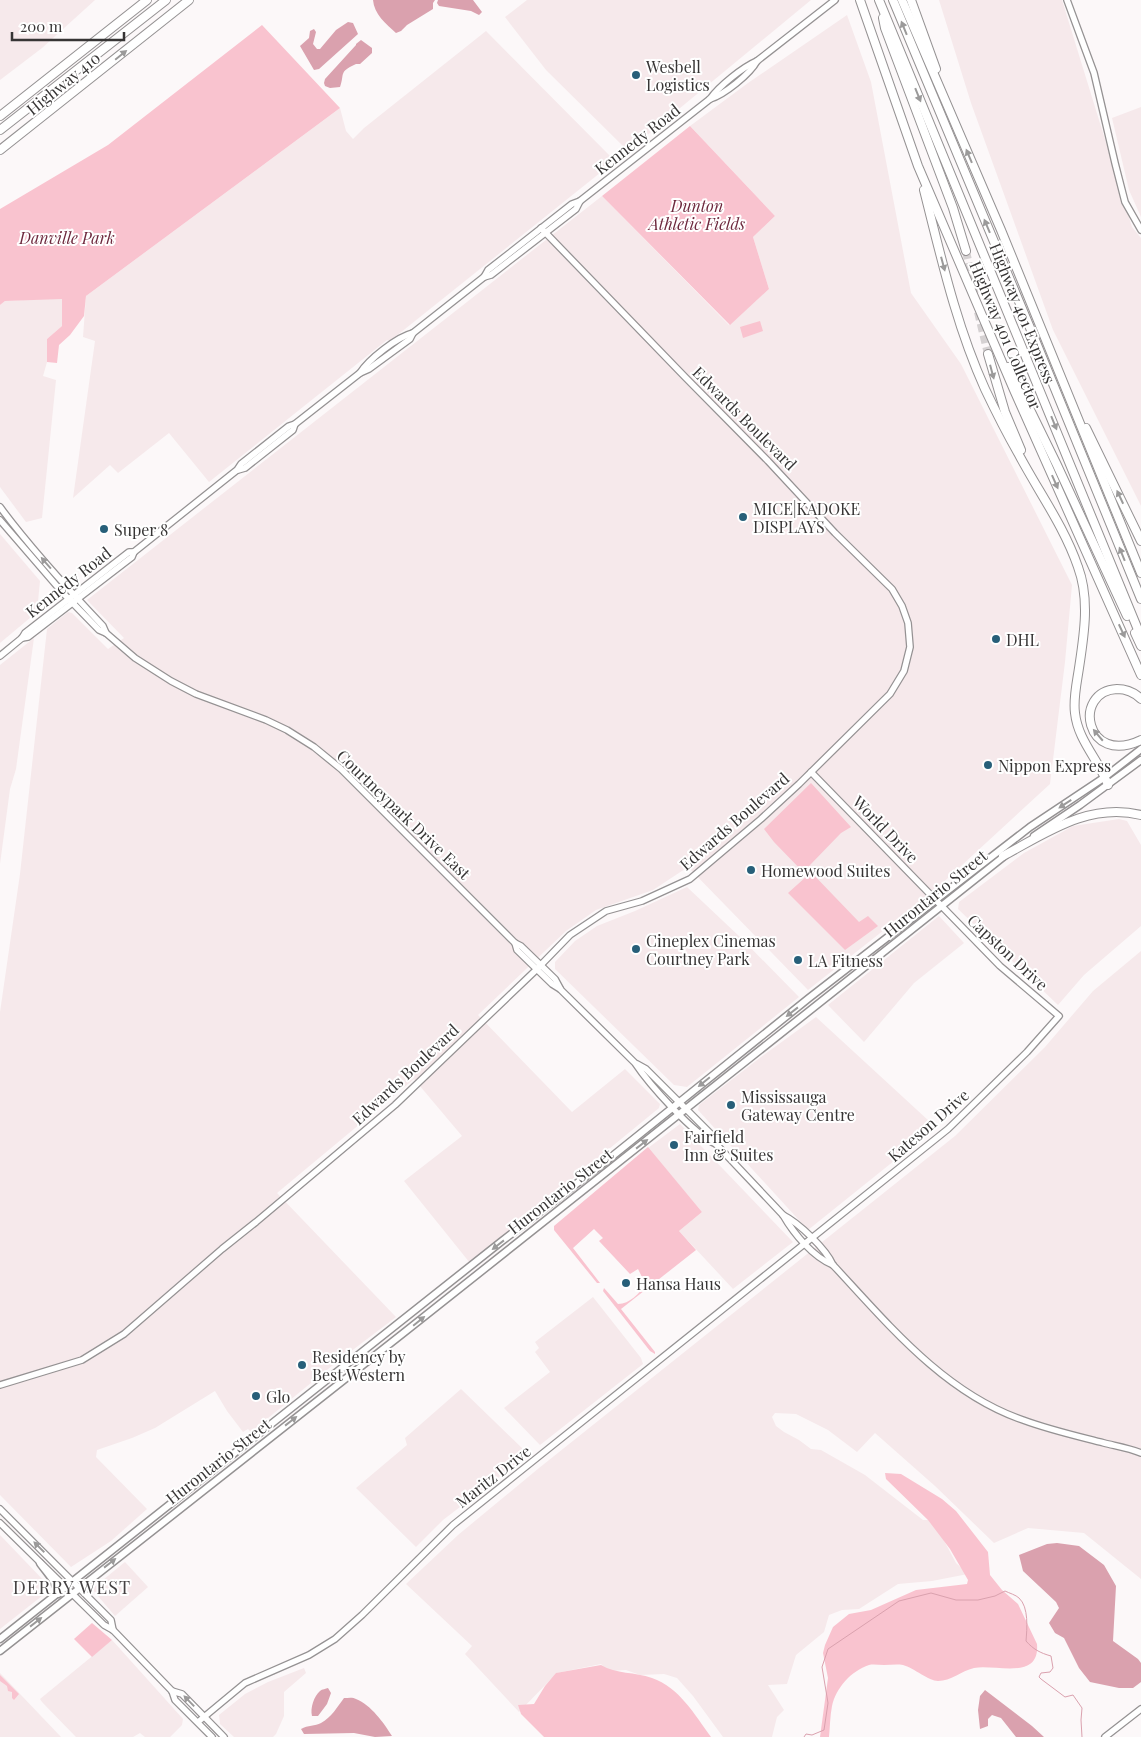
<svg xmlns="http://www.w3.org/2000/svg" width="1141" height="1737" font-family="'Playfair Display',serif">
	<rect width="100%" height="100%" fill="#fcf8f9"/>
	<g fill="#f6e9eb">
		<polygon points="0,0 95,0 42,48 0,80"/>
		<polygon points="527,0 811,0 628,151 546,70 505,17"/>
		<polygon points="939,0 1062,0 1132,227 1141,238 1141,506 1053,330 971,103"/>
		<polygon points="847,15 871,82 911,293 961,364 1072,585 1065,662 1050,784 936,889 808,990 688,867 653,890 596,910 566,931 478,1015 572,1112 625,1069 660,1104 659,1108 470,1263 404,1181 462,1136 414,1079 277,1193 396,1317 333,1365 251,1432 248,1429 243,1432 227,1411 215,1391 155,1428 132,1438 97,1450 96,1457 147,1509 111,1541 71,1567 0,1495 0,1012 20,874 47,629 68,612 72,613 108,649 124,638 87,600 602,196 729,325 769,289 753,237 775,216 690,126 748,83"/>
		<polygon points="486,31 615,161 390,341 387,340 209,482 169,433 118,473 110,465 73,498 95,341 83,337 86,296 340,108 346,131 353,139 364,128"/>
		<polygon points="1141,107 1141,217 1129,190 1112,118"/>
		<polygon points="62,298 62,326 47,339 47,362 43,376 56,380 42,518 26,522 0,487 0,305 5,301"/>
		<polygon points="0,534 40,581 37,612 0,643"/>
		<polygon points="34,638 16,769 10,789 0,864 0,665"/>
		<polygon points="1119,819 1127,821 1141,845 1141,926 1084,975 1058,1005 958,909 959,902 1024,853 1073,826"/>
		<polygon points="687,887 740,937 799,997 687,1087 674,1085 555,969 555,962 575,941 597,926 635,911"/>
		<polygon points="939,916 964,943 914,983 864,1042 828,1005"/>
		<polygon points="1141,951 1141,1579 1084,1533 1028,1528 994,1543 935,1486 875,1433 857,1452 828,1430 796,1414 775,1413 772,1417 776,1426 784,1432 799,1440 811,1449 821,1450 865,1475 923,1520 933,1520 956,1563 968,1574 932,1581 898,1584 859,1609 842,1610 829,1615 824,1632 796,1655 787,1684 768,1685 784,1710 777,1717 772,1737 723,1737 693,1696 677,1678 664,1674 640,1675 626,1670 608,1671 601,1664 557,1673 519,1712 465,1654 472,1646 406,1584 458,1535 539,1468 955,1136 1045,1047 1093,991"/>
		<polygon points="816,1017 929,1121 930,1132 808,1230 698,1110 699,1105 761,1057"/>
		<polygon points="680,1124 793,1242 733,1289 679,1231 702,1212 648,1148"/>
		<polygon points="593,1297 641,1358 643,1364 540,1445 504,1408 550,1372 535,1352 539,1348 535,1342"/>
		<polygon points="461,1389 523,1449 524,1458 443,1520 416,1547 356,1488 407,1445 405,1438"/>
		<polygon points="0,1535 46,1583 47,1592 0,1629"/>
		<polygon points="125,1562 148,1587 115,1616 92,1589"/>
		<polygon points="112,1640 183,1719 182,1725 170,1737 145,1737 140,1733 133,1737 76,1737 42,1702 40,1699"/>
		<polygon points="304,1668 306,1673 284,1692 284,1716 276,1734 273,1737 234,1737 220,1724 219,1715 245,1694 268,1682"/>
		<polygon points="0,1673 61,1737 0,1737"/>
	</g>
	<g fill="#f9c3cf">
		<polygon points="262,25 340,108 86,296 84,316 70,335 59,345 57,363 47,362 47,339 62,326 62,299 5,301 0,305 0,209 108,145"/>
		<polygon points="690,126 775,216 753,237 769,289 730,325 602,196"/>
		<polygon points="760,321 763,331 743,338 740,327"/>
		<polygon points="811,783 851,827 841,833 810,865 811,867 809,870 859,922 868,916 878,926 845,950 788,893 807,876 774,842 764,829"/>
		<path d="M648,1147L702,1212L679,1231L696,1250L621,1309L655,1352V1354L650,1351L603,1291L604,1288L618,1304C630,1304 639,1293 646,1285L638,1269L630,1274L599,1241L603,1238L594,1229L573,1248L600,1283H597L554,1230V1226Z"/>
		<path d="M885,1473L901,1474L942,1499L956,1511L988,1552L990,1575L1002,1590L1018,1604L1037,1644C1040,1681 996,1664 974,1668C961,1671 951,1681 938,1681C929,1681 914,1668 903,1665C897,1664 890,1665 884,1665C879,1665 873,1664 869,1665C851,1671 836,1688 832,1706C830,1716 830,1727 829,1737H820L828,1678L823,1653L825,1645L833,1627L849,1614L871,1610L916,1590L967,1584L968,1580L950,1549L928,1520L886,1479Z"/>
		<polygon points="92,1623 112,1640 92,1657 74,1639"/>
		<path d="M601,1665C616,1674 635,1672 652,1678C679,1687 695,1715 711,1737H544L521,1714L518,1705L534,1704L545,1686L556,1673Z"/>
		<polygon points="0,1675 19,1694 14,1700 12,1698 12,1692 8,1691 7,1686 0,1681"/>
	</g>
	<g fill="#daa1ae">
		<path d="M373,0H435L433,3V9L407,25L401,31L396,33C386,24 374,14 373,0Z"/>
		<polygon points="438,0 473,0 482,12 479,15 471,11 439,6 437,3"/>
		<polygon points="348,22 353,23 358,34 319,69 314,70 300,46 309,38 310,31 314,29 316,32 313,44 317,49 320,49 336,30"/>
		<path d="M361,40L372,48V53L360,64H356C338,72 345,74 340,87L330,88L325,86L324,83L325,79L356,45V44Z"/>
		<polygon points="1057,1543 1079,1546 1104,1565 1116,1586 1113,1641 1138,1659 1141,1663 1141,1682 1133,1688 1119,1688 1090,1682 1079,1668 1064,1638 1055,1633 1049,1623 1059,1608 1056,1602 1023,1571 1019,1555 1047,1544"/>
		<path d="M328,1688L331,1693L327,1704L318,1716H312C310,1708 314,1696 320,1691C322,1689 326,1689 328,1688Z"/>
		<polygon points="985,1690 1032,1726 1044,1737 1016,1737 1001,1718 992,1715 988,1719 988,1726 980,1729 978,1710 980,1696"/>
		<path d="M344,1698C348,1698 353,1697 356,1699C371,1705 384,1723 392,1736L375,1737L354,1733L304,1734L301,1729C308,1725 315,1726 321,1723C331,1718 338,1706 344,1698Z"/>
	</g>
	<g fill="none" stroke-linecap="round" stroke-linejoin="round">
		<path stroke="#daa1ae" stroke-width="1" d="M804,1737L806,1734L812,1735L824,1730L828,1703L822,1667L828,1649L899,1601L931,1593L956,1600H978L995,1596L1005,1591C1009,1593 1016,1595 1019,1598C1029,1607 1027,1629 1026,1641C1033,1649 1040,1653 1051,1656L1053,1668L1050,1672L1041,1673L1039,1677L1041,1679L1065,1697L1073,1695L1082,1708L1081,1720L1082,1737"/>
		<g stroke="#d5d1d2" stroke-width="8" stroke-dasharray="8 4" stroke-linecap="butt">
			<polyline points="966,251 975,293"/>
			<polyline points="978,312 988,354"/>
		</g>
		<defs>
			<g id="secondary">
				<polyline points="1067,0 1094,73 1115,163 1125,202 1141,230"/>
				<path d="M710,99C724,95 750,74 757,61"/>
				<path d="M484,277L488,270L572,204L580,201L710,99C719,86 743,67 757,61L835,0"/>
				<path d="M360,373C369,359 397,337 413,333L484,277L491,275L576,209L580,201"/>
				<polyline points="238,470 245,468 293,430 295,424"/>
				<path d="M0,507C31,549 67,588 103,626L106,633"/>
				<path d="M0,520L62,592L99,630L106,633L135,658L171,681L196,694L266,720L287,730L314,747L341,769L515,943L521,946L555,979L561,990L635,1063C649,1084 693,1134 716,1144"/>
				<polyline points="22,638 28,637 132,557 134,552 237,470 241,464 289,426 295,424 360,373 369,369 410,339 413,333"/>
				<polyline points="0,656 22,638 25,633 129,552 134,552"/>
				<polyline points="515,943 517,950 552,984 560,989"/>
				<path d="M637,1064L646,1069L712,1135L716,1144L783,1215C794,1234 813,1257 833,1265"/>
				<path d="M783,1215C799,1223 826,1249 833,1265C888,1324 944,1393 1023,1420C1050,1430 1077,1436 1104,1443C1116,1446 1129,1448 1141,1453"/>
				<polyline points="0,1385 82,1360 124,1334 222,1249 256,1222 395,1105 536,970 570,935 606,911 642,901 690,879 761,819 799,784 890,694 904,671 910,647 908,623 902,606 892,589 835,533 768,461 686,378 541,228"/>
				<polyline points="0,1509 111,1620 113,1630"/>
				<polyline points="0,1523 104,1625 113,1630 172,1691 175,1700 212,1737"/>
				<polyline points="172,1691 182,1694 224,1737"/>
				<polyline points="198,1722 245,1683 309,1655 335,1639 362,1615 453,1525 948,1129 1027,1052 1059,1016 1000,966 811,772"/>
				<polyline points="1105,1737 1141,1709"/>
			</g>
			<g id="primary">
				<polyline points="1034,836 1080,805 1141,760"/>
				<path d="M40,1563C46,1572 58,1583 58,1594"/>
				<polyline points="0,1639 502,1241 615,1154 809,998 1030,827 1105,777 1141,749"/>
				<polyline points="0,1651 406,1331 1007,854"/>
			</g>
			<g id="highway">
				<polyline points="860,0 918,166 1014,390 1141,675"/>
				<polyline points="879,0 1141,637"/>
				<polyline points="893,0 1033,335 1141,599"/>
				<polyline points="902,0 1001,230 1141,573"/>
				<polyline points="911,0 936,69"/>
				<polyline points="883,18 885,28 953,208 966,251"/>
				<polyline points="0,116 147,0"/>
				<polyline points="0,130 166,0"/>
				<polyline points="0,150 189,0"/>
				<path d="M924,190C941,257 956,325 985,389C995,410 1006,432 1018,453C1038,491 1064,526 1078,567C1090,599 1084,635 1079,668C1077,682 1073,698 1075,713C1078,741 1099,760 1108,785"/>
				<polyline points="988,354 1005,412 1021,450"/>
				<polyline points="1008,367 1012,373 1057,465 1127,616"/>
				<polyline points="1086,428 1141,541"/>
				<polyline points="1135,633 1141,646"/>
				<path d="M1141,699C1134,692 1127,689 1117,689C1072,691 1085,767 1141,740"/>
				<path d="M1003,856C1046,833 1089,802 1141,815"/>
			</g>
		</defs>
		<use href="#secondary" stroke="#959293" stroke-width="8"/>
		<use href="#primary" stroke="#959293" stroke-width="9"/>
		<use href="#highway" stroke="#959293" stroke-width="10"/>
		<use href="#secondary" stroke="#fff" stroke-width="5.5"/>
		<use href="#primary" stroke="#fff" stroke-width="6"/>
		<use href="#highway" stroke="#fff" stroke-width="8"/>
	</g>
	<defs><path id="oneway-solid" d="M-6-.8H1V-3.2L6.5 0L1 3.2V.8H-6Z" transform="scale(1.25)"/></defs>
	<g fill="#9b9a9a">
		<use href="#oneway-solid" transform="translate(904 28) rotate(-112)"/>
		<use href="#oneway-solid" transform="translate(121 55) rotate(-39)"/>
		<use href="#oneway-solid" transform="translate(918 95) rotate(68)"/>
		<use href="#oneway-solid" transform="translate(969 156) rotate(-113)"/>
		<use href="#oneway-solid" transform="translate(987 226) rotate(-113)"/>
		<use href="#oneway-solid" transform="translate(943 264) rotate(75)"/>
		<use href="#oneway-solid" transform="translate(992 372) rotate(75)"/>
		<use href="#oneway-solid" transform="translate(1054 423) rotate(68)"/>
		<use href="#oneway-solid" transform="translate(1055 482) rotate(66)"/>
		<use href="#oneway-solid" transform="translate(1120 497) rotate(-115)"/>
		<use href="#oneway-solid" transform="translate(1122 554) rotate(-112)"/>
		<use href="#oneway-solid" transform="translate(46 563) rotate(-131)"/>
		<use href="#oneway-solid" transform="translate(1122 631) rotate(65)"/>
		<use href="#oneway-solid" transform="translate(1098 735) rotate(-130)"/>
		<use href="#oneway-solid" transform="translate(1065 804) rotate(147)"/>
		<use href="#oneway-solid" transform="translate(792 1012) rotate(142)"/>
		<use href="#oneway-solid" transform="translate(704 1082) rotate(141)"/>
		<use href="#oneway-solid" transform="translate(642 1144) rotate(-38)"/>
		<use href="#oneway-solid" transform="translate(498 1245) rotate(142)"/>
		<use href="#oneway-solid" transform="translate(419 1321) rotate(-39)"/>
		<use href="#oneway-solid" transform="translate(291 1421) rotate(-38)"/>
		<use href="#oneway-solid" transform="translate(39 1547) rotate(-135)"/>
		<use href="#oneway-solid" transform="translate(110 1563) rotate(-38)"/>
		<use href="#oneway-solid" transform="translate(36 1622) rotate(-38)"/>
		<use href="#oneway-solid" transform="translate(189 1701) rotate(-134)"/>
	</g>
	<g fill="#275f79" stroke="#fff" stroke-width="2">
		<circle cx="636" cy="75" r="5"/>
		<circle cx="743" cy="517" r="5"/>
		<circle cx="104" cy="529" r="5"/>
		<circle cx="996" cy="639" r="5"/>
		<circle cx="988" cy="765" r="5"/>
		<circle cx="751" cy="870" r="5"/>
		<circle cx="636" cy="949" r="5"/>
		<circle cx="798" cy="960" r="5"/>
		<circle cx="731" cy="1105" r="5"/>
		<circle cx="674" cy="1145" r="5"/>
		<circle cx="626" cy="1283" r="5"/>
		<circle cx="302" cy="1365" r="5"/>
		<circle cx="256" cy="1396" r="5"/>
	</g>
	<g text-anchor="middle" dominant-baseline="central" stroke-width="4" stroke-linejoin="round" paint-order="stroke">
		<g font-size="16" fill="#373535" stroke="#fff" text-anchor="start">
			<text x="646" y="66">Wesbell<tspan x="646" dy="18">Logistics</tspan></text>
			<text x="753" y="508">MICE|KADOKE<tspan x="753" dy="18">DISPLAYS</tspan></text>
			<text x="114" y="529">Super 8</text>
			<text x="1006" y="639">DHL</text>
			<text x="998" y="765">Nippon Express</text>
			<text x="761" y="870">Homewood Suites</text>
			<text x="646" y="940">Cineplex Cinemas<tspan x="646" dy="18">Courtney Park</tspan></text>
			<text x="808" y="960">LA Fitness</text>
			<text x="741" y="1096">Mississauga<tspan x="741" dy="18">Gateway Centre</tspan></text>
			<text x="684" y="1136">Fairfield<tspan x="684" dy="18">Inn &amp; Suites</tspan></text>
			<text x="636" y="1283">Hansa Haus</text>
			<text x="312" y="1356">Residency by<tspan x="312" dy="18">Best Western</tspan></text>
			<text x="266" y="1396">Glo</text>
		</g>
		<g font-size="16" fill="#373535" stroke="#fff">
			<text transform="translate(63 83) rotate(-39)">Highway 410</text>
			<text transform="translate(637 139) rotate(-38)">Kennedy Road</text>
			<text transform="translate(1023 313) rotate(68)">Highway 401 Express</text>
			<text transform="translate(1006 335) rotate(67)">Highway 401 Collector</text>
			<text transform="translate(745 418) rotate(45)">Edwards Boulevard</text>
			<text transform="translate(68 582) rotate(-38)">Kennedy Road</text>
			<text transform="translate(404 814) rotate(44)">Courtneypark Drive East</text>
			<text transform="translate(734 821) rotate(-41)">Edwards Boulevard</text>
			<text transform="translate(886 829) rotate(46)">World Drive</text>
			<text transform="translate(935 893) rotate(-39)">Hurontario Street</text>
			<text transform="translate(1008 952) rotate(43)">Capston Drive</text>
			<text transform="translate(405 1074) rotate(-43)">Edwards Boulevard</text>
			<text transform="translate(928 1125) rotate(-41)">Kateson Drive</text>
			<text transform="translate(560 1191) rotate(-38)">Hurontario Street</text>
			<text transform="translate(218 1461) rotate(-38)">Hurontario Street</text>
			<text transform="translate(493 1476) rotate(-38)">Maritz Drive</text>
		</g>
		<g font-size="16" font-style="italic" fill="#6d283d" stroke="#fff">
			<text x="697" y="205">Dunton<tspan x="697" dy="18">Athletic Fields</tspan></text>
			<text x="67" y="237">Danville Park</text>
		</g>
		<g font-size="18" letter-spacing="1" fill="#454243" stroke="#fff">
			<text x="72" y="1587">DERRY WEST</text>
		</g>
	</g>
	<path d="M12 32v8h112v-8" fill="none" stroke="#373535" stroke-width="2.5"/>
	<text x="20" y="32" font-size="15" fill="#373535" stroke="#ffffff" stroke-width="4" paint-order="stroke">200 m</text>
</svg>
